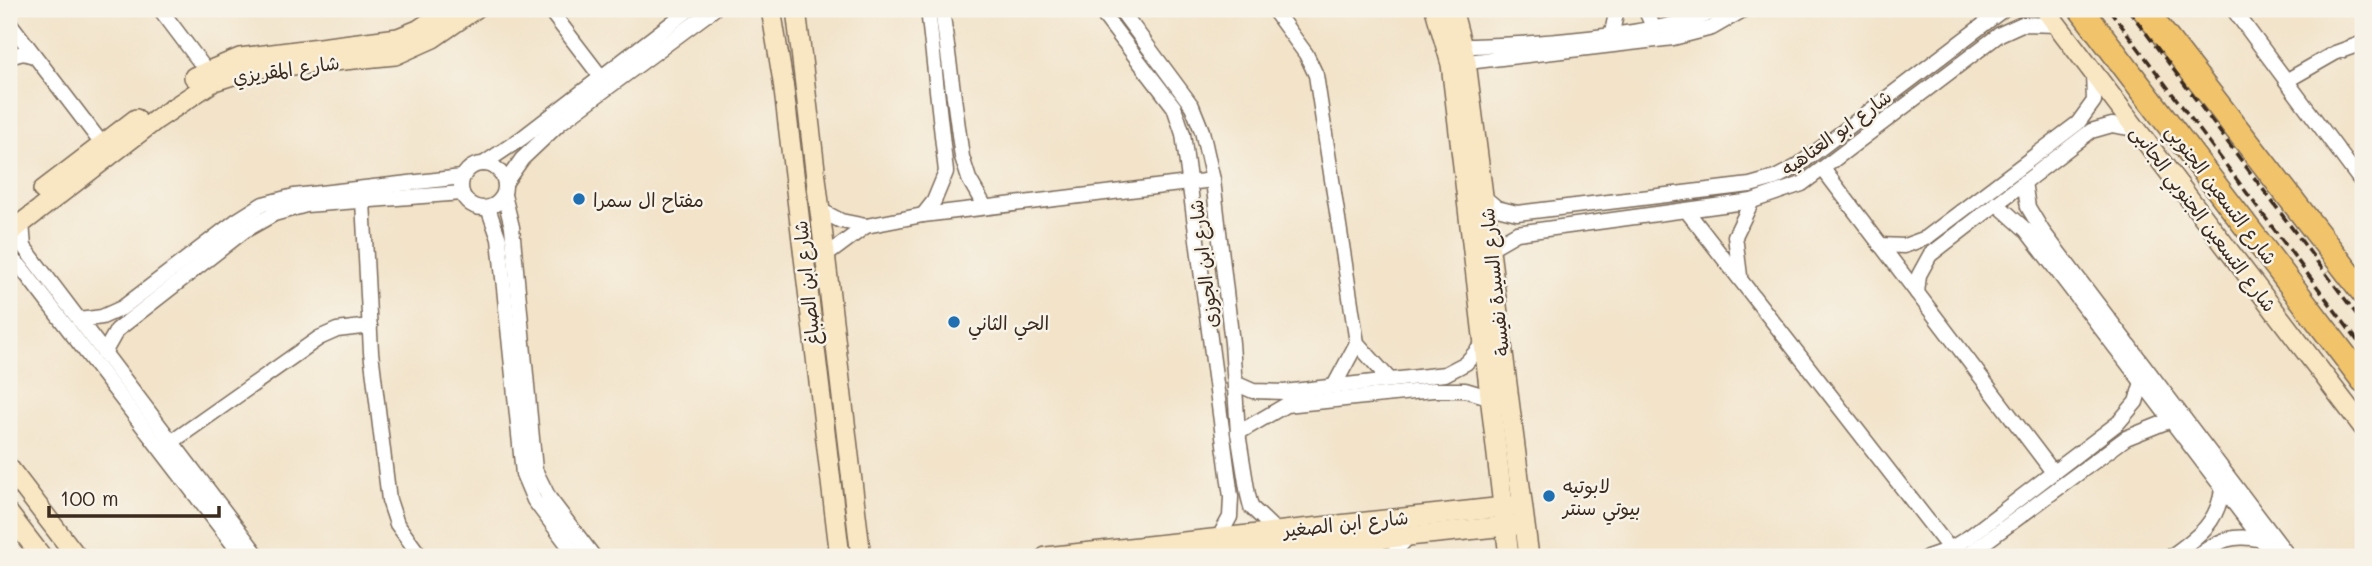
<svg xmlns="http://www.w3.org/2000/svg" width="2372" height="566" font-family="Mali,'Playpen Sans Arabic',sans-serif">
	<rect width="100%" height="100%" fill="#f7f3e8"/>
	<filter id="ink" filterUnits="userSpaceOnUse"><feTurbulence type="fractalNoise" baseFrequency=".0143" numOctaves="2"/><feDisplacementMap in="SourceGraphic" scale="14" xChannelSelector="R" yChannelSelector="G"/><feConvolveMatrix kernelMatrix="1 2 1 2 8 2 1 2 1" color-interpolation-filters="sRGB"/></filter>
	<filter id="wash" filterUnits="userSpaceOnUse"><feTurbulence type="fractalNoise" baseFrequency=".00686" numOctaves="4" result="noise"/><feDisplacementMap in="SourceGraphic" scale="28" xChannelSelector="R" yChannelSelector="G"/><feGaussianBlur stdDeviation="1.57" result="paint"/><feColorMatrix in="noise" values="0 0 0 0 0 0 0 0 0 0 0 0 0 0 0 0 0 1.4 0 .05"/><feComposite in="paint" operator="in"/></filter>
	<g filter="url(#wash)">
		<rect width="100%" height="100%" fill="#f2e3c9"/>
	</g>
	<g filter="url(#ink)">
		<g fill="none" stroke-linecap="round" stroke-linejoin="round">
			<defs>
				<g id="street">
					<polyline points="160,9 212,78"/>
					<polyline points="549,9 601,77"/>
					<polyline points="942,9 962,157 969,179 985,207"/>
					<polyline points="1099,9 1174,107 1183,134 1231,497 1230,517 1219,537"/>
					<polyline points="1120,9 1192,106 1202,131 1213,180 1232,343 1238,433 1248,495 1251,507 1275,530"/>
					<polyline points="1273,9 1306,54 1316,75 1357,343 1390,380"/>
					<polyline points="1645,9 1657,35"/>
					<polyline points="2233,9 2363,184"/>
					<polyline points="9,22 102,144"/>
					<polyline points="1610,42 1617,9"/>
					<path d="M1455,46C1512,47 1672,35 1719,9"/>
					<polyline points="9,57 23,53 34,56"/>
					<polyline points="1459,63 1673,38 1712,28 1745,9"/>
					<polyline points="2286,81 2335,53 2363,43"/>
					<circle cx="483" cy="186" r="22"/>
					<polyline points="483,164 522,138 690,9"/>
					<polyline points="1823,169 2053,472"/>
					<polyline points="2024,182 2028,207 2043,232 2289,557"/>
					<polyline points="505,183 522,159 560,123 714,9"/>
					<polyline points="504,195 512,227 535,470 549,498 594,557"/>
					<polyline points="1485,198 1497,208 1517,213 1750,185 1775,178 1796,167 2004,9"/>
					<polyline points="363,201 371,352 389,500 397,524 421,557"/>
					<polyline points="1996,203 2026,230 2275,557"/>
					<polyline points="488,208 499,239 523,474 534,500 577,557"/>
					<polyline points="820,210 841,221 866,226 923,215 1213,180"/>
					<polyline points="1686,210 1956,557"/>
					<polyline points="923,215 934,201 946,172 928,9"/>
					<polyline points="22,223 24,247 259,557"/>
					<polyline points="1880,245 1904,246 1926,238 2078,123 2094,101 2093,73"/>
					<polyline points="1491,248 1517,233 1752,201 1802,184 2000,34 2022,24 2058,25"/>
					<polyline points="827,255 866,226"/>
					<polyline points="9,258 20,266 243,557"/>
					<polyline points="1740,276 1735,236 1752,201"/>
					<polyline points="1917,293 1919,275 1930,255 2091,131 2112,125 2136,129"/>
					<polyline points="79,320 102,317 122,308 236,221 263,204 294,196 462,177"/>
					<polyline points="104,353 117,330 244,231 274,214 306,205 462,193"/>
					<polyline points="1235,383 1253,391 1284,392 1445,374 1466,363 1483,344"/>
					<polyline points="1334,386 1357,343"/>
					<polyline points="1238,433 1286,405 1433,390 1465,390 1492,398"/>
					<polyline points="166,446 319,338 337,330 370,326"/>
					<polyline points="1353,541 1362,557"/>
					<polyline points="1390,557 1409,536"/>
					<polyline points="1927,557 1950,549 1969,537 2118,423 2136,402 2142,382"/>
					<polyline points="1965,557 2126,438 2176,418"/>
					<path d="M2170,557C2196,538 2219,523 2222,488"/>
					<path d="M2196,557C2219,540 2233,533 2262,540"/>
				</g>
				<g id="secondary">
					<polyline points="771,9 783,82 840,557"/>
					<polyline points="796,9 861,557"/>
					<polyline points="1435,9 1451,64 1509,557"/>
					<polyline points="1452,9 1466,62 1529,557"/>
					<polyline points="2045,9 2363,427"/>
					<polyline points="194,77 240,58 398,38 418,30 449,9"/>
					<polyline points="43,190 136,119"/>
					<polyline points="9,233 157,119 214,81 252,69 395,55 433,38 475,9"/>
					<polyline points="9,468 77,557"/>
					<polyline points="9,514 42,557"/>
					<polyline points="1046,557 1513,506"/>
					<polyline points="1204,557 1516,525"/>
				</g>
				<g id="highway">
					<polyline points="2081,9 2363,380"/>
					<polyline points="2144,9 2363,292"/>
				</g>
			</defs>
			<use href="#street" stroke="#7b6b5a" stroke-width="17"/>
			<use href="#secondary" stroke="#7b6b5a" stroke-width="22"/>
			<use href="#highway" stroke="#7b6b5a" stroke-width="27"/>
			<use href="#street" stroke="#fff" stroke-width="14"/>
			<use href="#secondary" stroke="#f9e7c3" stroke-width="19"/>
			<use href="#highway" stroke="#f1c36a" stroke-width="24"/>
			<g stroke="#3b2a1e" stroke-width="3.5" stroke-dasharray="10 5" stroke-linecap="butt">
				<polyline points="2109,9 2363,348"/>
				<polyline points="2128,9 2363,323"/>
			</g>
		</g>
	</g>
	<g fill="#1f6fb2" stroke="#f7f3e8" stroke-width="2.5">
		<circle cx="579" cy="199" r="7"/>
		<circle cx="954" cy="322" r="7"/>
		<circle cx="1549" cy="496" r="7"/>
	</g>
	<g text-anchor="middle" dominant-baseline="central" stroke-width="5" stroke-linejoin="round" paint-order="stroke">
		<g font-size="19" fill="#3b2a1e" stroke="#f7f3e8">
			<text transform="translate(286 69) rotate(-8)">شارع المقريزي</text>
			<text transform="translate(1836 132) rotate(-36)">شارع ابو العتاهيه</text>
			<text transform="translate(2222 194) rotate(53)">شارع التسعين الجنوبي</text>
			<text transform="translate(2204 218) rotate(53)">شارع التسعين الجنوبي الجانبى</text>
			<text transform="translate(1203 264) rotate(-97)">شارع ابن الجوزى</text>
			<text transform="translate(1494 282) rotate(-96)">شارع السيدة نفيسة</text>
			<text transform="translate(806 283) rotate(-96)">شارع ابن الصباغ</text>
			<text transform="translate(1346 523) rotate(-6)">شارع ابن الصغير</text>
		</g>
		<g font-size="19" fill="#3b2a1e" stroke="#f7f3e8" text-anchor="start">
			<text x="593" y="199">مفتاح ال سمرا</text>
			<text x="968" y="322">الحي الثاني</text>
			<text x="1563" y="485">لابوتيه<tspan x="1563" dy="22">بيوتي سنتر</tspan></text>
		</g>
	</g>
	<rect width="2372" height="566" fill="none" stroke="#f7f3e8" stroke-width="35"/>
	<path d="M49 506v10h170v-10" fill="none" stroke="#3b2a1e" stroke-width="3.5"/>
	<text x="60" y="506" font-size="21" fill="#3b2a1e" stroke="#f7f3e8" stroke-width="5" paint-order="stroke">100 m</text>
</svg>
